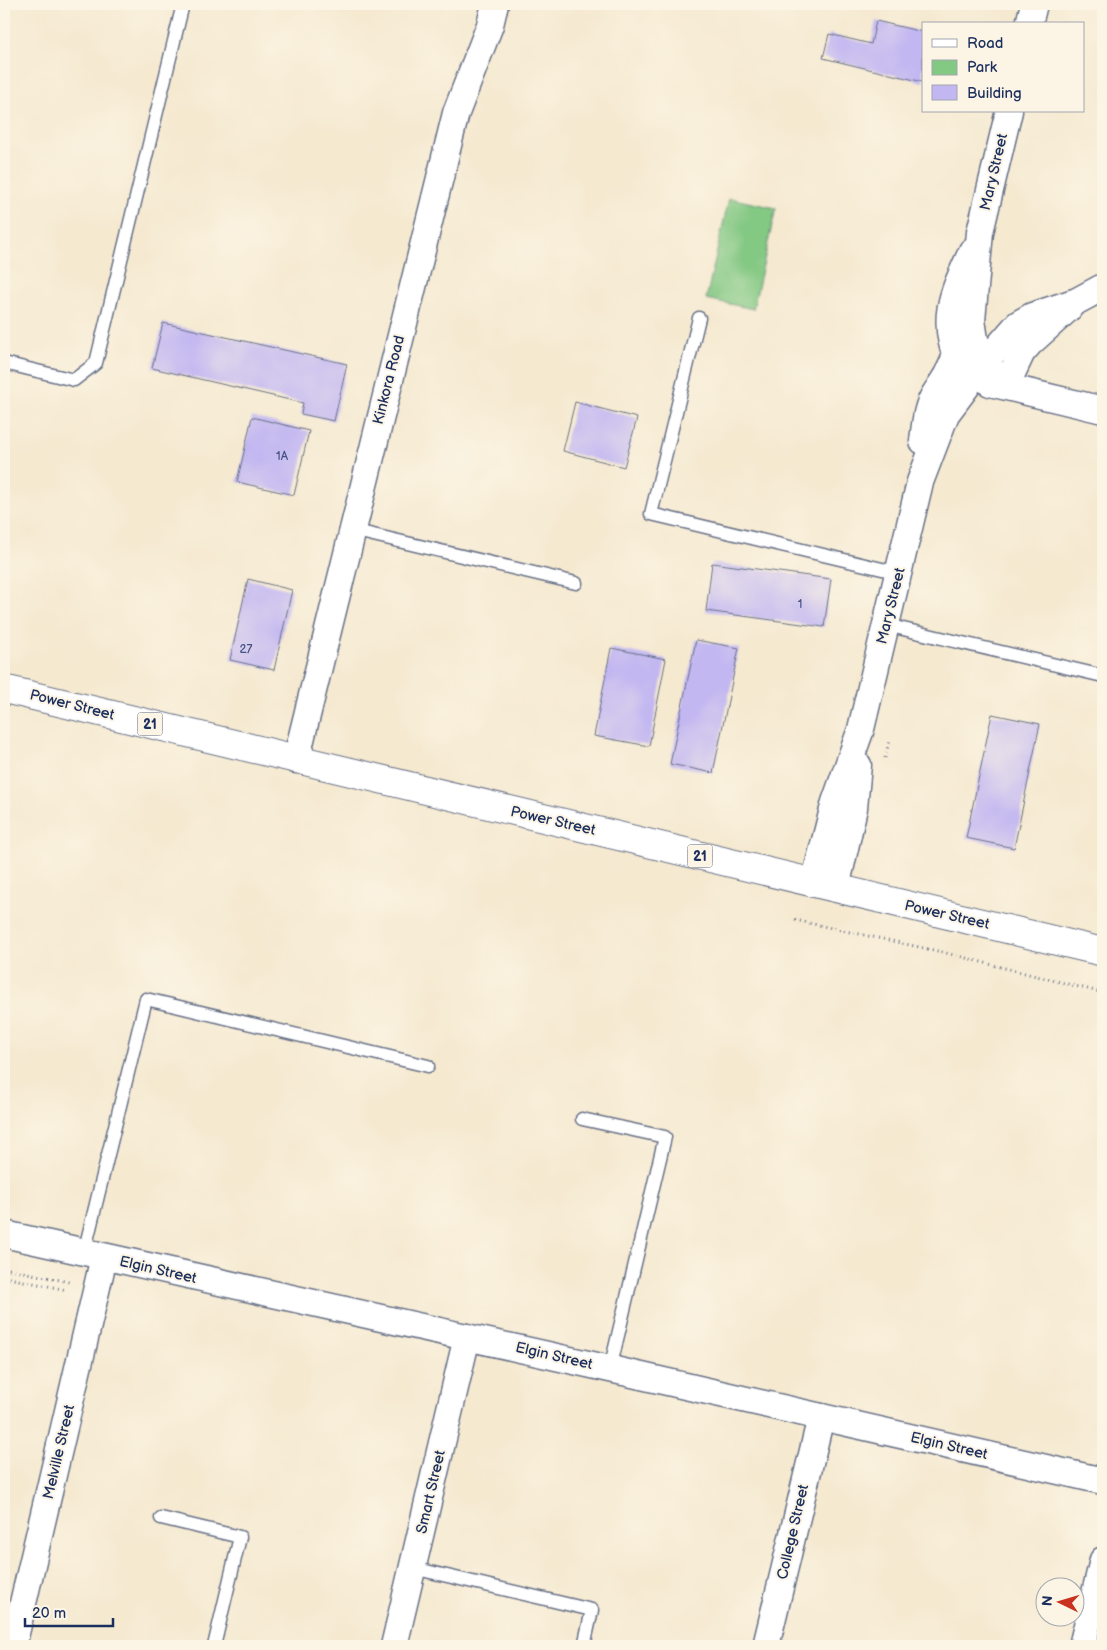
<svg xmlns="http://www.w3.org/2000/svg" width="1107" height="1650" font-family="'Balsamiq Sans',sans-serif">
	<rect width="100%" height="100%" fill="#fcf5e5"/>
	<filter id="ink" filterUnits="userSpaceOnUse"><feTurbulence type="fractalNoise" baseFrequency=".02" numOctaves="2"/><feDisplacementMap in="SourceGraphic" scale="10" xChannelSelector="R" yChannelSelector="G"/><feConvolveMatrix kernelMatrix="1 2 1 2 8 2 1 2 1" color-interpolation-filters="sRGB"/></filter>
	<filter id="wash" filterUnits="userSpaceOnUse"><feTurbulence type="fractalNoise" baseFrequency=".0096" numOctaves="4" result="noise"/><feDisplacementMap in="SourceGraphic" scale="20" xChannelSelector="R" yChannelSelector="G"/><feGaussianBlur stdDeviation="1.12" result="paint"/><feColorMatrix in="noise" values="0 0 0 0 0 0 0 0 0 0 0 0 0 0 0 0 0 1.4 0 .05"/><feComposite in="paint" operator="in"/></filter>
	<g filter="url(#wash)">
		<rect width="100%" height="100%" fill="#f5e9d0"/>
		<polygon fill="#83c883" stroke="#4f7c70" points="729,198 776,208 753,309 706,299"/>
		<g id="blocks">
			<g fill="#c2b7f1">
				<polygon points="876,21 923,32 923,82 823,58 829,34 871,44"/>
				<polygon points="163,323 347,364 334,421 301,414 303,403 152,368"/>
				<polygon points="575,402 637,418 624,467 563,451"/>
				<polygon points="252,417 309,431 294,495 237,482"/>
				<polygon points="712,563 831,579 824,627 706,611"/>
				<polygon points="248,579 292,590 274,670 230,660"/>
				<polygon points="696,640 739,648 713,773 670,764"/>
				<polygon points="611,648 666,659 649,746 594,736"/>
				<polygon points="992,714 1040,724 1014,848 966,838"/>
			</g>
		</g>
	</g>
	<g filter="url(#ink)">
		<use href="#blocks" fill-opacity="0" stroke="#677086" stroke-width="1"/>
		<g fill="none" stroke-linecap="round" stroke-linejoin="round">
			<defs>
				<g id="service">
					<polyline points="699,318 651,514 899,573"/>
					<polyline points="4,363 74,380 96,363 183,4"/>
					<polyline points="352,530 576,583"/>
					<polyline points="886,625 1103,676"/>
					<polyline points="582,1119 665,1137 610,1369"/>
					<polyline points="84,1253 146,999 428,1066"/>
					<polyline points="161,1518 240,1537 214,1646"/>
					<polyline points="413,1568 592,1610 584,1646"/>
				</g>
				<g id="minor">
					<polyline points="1029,24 1034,4"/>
					<path d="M958,362C940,317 953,293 972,251"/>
					<polyline points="990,383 1103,410"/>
					<polyline points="1006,386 985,362 975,340 972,320 980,232 1009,111"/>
					<polyline points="1006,386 1022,352 1030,343 1069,308"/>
					<path d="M923,441C925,425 926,406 936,392C941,384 946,378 950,369C959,351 957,343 973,329"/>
					<polyline points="296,760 456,113 490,25 495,4"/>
					<polyline points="814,883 835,802 861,729 920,482 946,414 985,362 1018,324 1032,316 1077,301 1103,287"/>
					<polyline points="836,888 854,808 858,765"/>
					<polyline points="4,1234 637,1375 1103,1481"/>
					<polyline points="13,1646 104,1257"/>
					<polyline points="394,1646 467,1337"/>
					<polyline points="766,1646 821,1417"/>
					<polyline points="1082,1646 1103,1560"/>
				</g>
				<polyline id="primary" points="4,689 1103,952"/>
			</defs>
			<use href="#service" stroke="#677086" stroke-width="15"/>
			<use href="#minor" stroke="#677086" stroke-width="29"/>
			<use href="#primary" stroke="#677086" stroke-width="30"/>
			<g stroke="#677086" stroke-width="3" stroke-dasharray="1 4" stroke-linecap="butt">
				<polyline points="885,758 889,742"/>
				<polyline points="795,920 942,952 1103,993"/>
				<polyline points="4,1268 69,1282"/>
				<polyline points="4,1277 67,1290"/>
			</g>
			<use href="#service" stroke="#fff" stroke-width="12"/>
			<use href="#minor" stroke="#fff" stroke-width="26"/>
			<use href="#primary" stroke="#fff" stroke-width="28"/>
		</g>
	</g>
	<g text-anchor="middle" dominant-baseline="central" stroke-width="4" stroke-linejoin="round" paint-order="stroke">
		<g font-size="12" fill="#455183">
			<text x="282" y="456">1A</text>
			<text x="800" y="604">1</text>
			<text x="246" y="649">27</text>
		</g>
		<g fill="#fcf5e5" stroke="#5e6a86" stroke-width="1">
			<rect x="137.5" y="712.5" width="25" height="23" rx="4"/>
			<rect x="687.5" y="844.5" width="25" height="23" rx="4"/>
		</g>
		<g font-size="14" font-weight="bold" fill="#1b2f5e">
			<text x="150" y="724">21</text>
			<text x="700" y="856">21</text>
		</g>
		<g font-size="15" fill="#1b2f5e" stroke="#fcf5e5">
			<text transform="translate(994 172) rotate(-77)">Mary Street</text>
			<text transform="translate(389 380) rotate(-76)">Kinkora Road</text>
			<text transform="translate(891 606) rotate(-76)">Mary Street</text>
			<text transform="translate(72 705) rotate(14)">Power Street</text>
			<text transform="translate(553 821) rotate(13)">Power Street</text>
			<text transform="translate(947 915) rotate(13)">Power Street</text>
			<text transform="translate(158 1270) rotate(13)">Elgin Street</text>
			<text transform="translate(554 1356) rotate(13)">Elgin Street</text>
			<text transform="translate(949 1446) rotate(13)">Elgin Street</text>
			<text transform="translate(59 1452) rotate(-77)">Melville Street</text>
			<text transform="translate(431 1492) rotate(-77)">Smart Street</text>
			<text transform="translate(793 1532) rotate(-77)">College Street</text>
		</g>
	</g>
	<rect width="1107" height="1650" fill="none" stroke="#fcf5e5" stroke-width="20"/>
	<rect x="922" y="22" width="162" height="90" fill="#fcf5e5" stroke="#a2a6af"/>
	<rect x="932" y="39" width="25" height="8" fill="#ffffff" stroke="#a2a6af"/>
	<text x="967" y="48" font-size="15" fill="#1b2f5e">Road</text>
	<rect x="932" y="60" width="25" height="15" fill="#83c883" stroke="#a2a6af"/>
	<text x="967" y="72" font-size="15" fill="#1b2f5e">Park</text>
	<rect x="932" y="85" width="25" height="15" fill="#c2b7f1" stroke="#a2a6af"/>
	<text x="967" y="98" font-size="15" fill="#1b2f5e">Building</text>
	<g transform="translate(1060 1602) rotate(275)"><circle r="24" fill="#fcf5e5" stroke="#a2a6af"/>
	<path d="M0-4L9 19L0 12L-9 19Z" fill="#c8321e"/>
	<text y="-8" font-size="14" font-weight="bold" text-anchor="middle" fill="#1b2f5e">N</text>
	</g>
	<path d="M25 1618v8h88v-8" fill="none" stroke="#1b2f5e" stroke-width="2.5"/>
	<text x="32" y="1618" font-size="15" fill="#1b2f5e" stroke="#fcf5e5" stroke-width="4" paint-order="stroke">20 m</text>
</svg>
